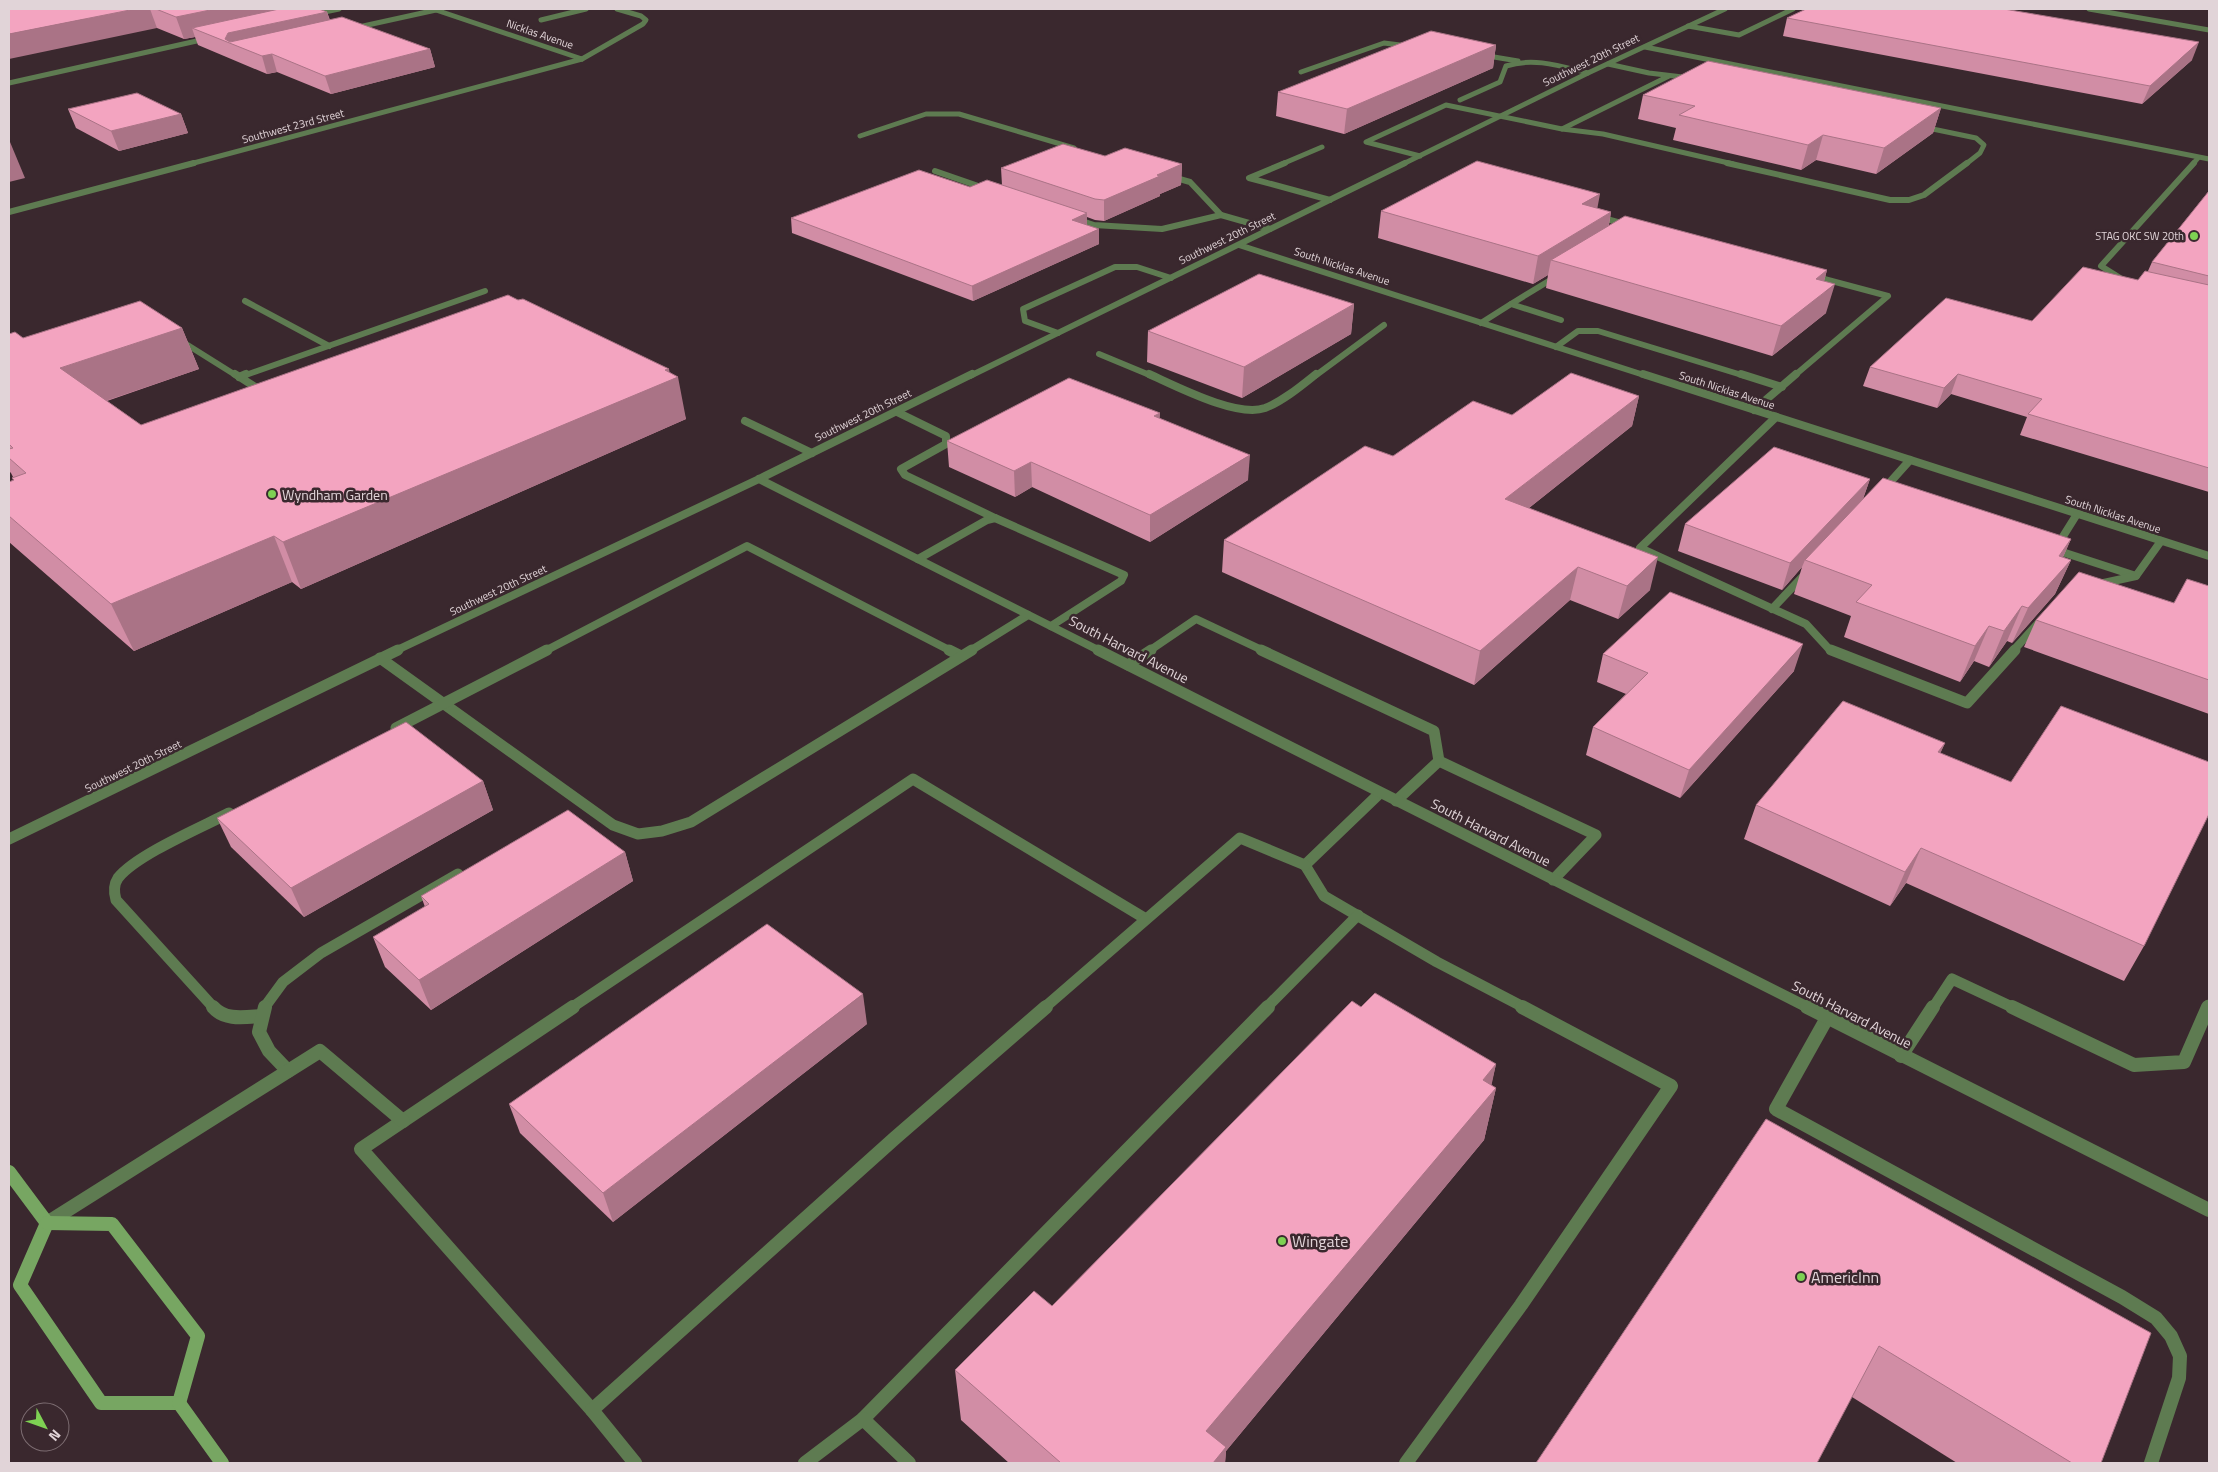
<svg xmlns="http://www.w3.org/2000/svg" width="2218" height="1472" font-family="'Titillium Web',sans-serif">
	<rect width="100%" height="100%" fill="#3a282e"/>
	<g fill="none" stroke-linecap="round" stroke-linejoin="round">
		<g stroke="#5e7b51" stroke-width="5">
			<polyline points="2089,9 2209,30"/>
			<polyline points="315,14 339,9"/>
			<polyline points="541,20 586,9"/>
			<polyline points="1688,26 1739,35 1793,9"/>
			<polyline points="354,28 436,10"/>
			<polyline points="1645,47 2209,159"/>
			<polyline points="1482,55 1518,61"/>
			<polyline points="582,59 643,24 646,20 641,16 617,9"/>
			<polyline points="1608,64 1649,73 1691,78"/>
			<polyline points="1301,72 1384,43 1408,46"/>
			<polyline points="9,83 210,38"/>
			<path d="M1460,100L1500,82L1506,66C1534,57 1560,66 1588,73"/>
			<polyline points="1923,127 1976,138 1984,145 1980,153 1966,164"/>
			<polyline points="1562,129 1669,76"/>
			<polyline points="860,136 926,114 959,114 1074,148"/>
			<polyline points="1420,156 1366,142 1446,105 1562,129 1603,134 1733,164"/>
			<polyline points="1282,164 1322,147"/>
			<polyline points="2193,164 2198,158"/>
		</g>
		<g stroke="#5e7b51" stroke-width="6">
			<polyline points="1285,163 1249,178 1330,200"/>
			<polyline points="1727,163 1890,200 1909,200 1924,195 1967,163"/>
			<polyline points="935,171 987,189"/>
			<polyline points="1169,176 1190,182 1221,215"/>
			<polyline points="1596,216 1628,225"/>
			<polyline points="1076,219 1094,225 1162,229 1221,215 1270,229"/>
			<polyline points="2125,281 2101,266 2194,163"/>
			<polyline points="245,301 329,346"/>
			<polyline points="1511,304 1557,276"/>
			<polyline points="1481,323 1511,304 1561,320"/>
			<polyline points="1058,333 1025,321 1023,309 1115,267 1137,267 1171,278"/>
			<polyline points="178,339 237,376"/>
			<polyline points="1556,347 1578,331 1598,331 1745,376"/>
			<polyline points="1099,354 1152,376"/>
			<polyline points="243,376 485,291"/>
			<polyline points="1315,376 1384,325"/>
			<polyline points="1794,376 1888,296 1813,276"/>
		</g>
		<g stroke="#5e7b51" stroke-width="8">
			<polyline points="235,374 263,392"/>
			<path d="M1149,374C1176,386 1237,418 1265,408C1283,401 1301,386 1316,374"/>
			<polyline points="1741,374 1782,387"/>
			<polyline points="239,377 246,374"/>
			<polyline points="1754,410 1796,374"/>
			<polyline points="897,412 946,436 946,444 901,469 905,475 995,518"/>
			<polyline points="1776,417 1640,548 1806,624 1829,649 1834,651"/>
			<polyline points="745,421 812,453"/>
			<polyline points="1884,489 1910,460"/>
			<polyline points="2057,546 2077,514"/>
			<polyline points="2053,549 2136,576"/>
			<polyline points="918,559 987,520 995,518 1124,575 1121,581 1051,626"/>
			<polyline points="2099,584 2136,576 2161,541"/>
			<polyline points="1772,609 1806,573"/>
			<polyline points="545,651 747,546 951,651"/>
			<polyline points="970,651 1028,615"/>
			<polyline points="1149,651 1196,619 1264,651"/>
			<polyline points="2013,651 2041,620"/>
		</g>
		<g stroke="#5e7b51" stroke-width="11">
			<polyline points="949,650 961,656"/>
			<polyline points="1261,650 1434,731 1439,761"/>
			<polyline points="1831,650 1967,703 2015,650"/>
			<polyline points="380,658 613,825 638,834 662,831 691,822 972,650"/>
			<polyline points="1128,665 1151,650"/>
			<polyline points="396,728 547,650"/>
			<polyline points="1380,793 1305,865 1324,896 1437,962 1525,1008"/>
			<polyline points="1396,801 1439,761 1596,835 1553,880"/>
			<path d="M214,1008L116,900C114,893 114,884 118,878C136,855 202,827 229,813"/>
			<polyline points="264,1008 283,982 321,953 458,874"/>
			<polyline points="571,1008 913,779 1146,919"/>
			<polyline points="1044,1008 1240,838 1305,865"/>
			<polyline points="1266,1008 1358,915"/>
			<polyline points="1933,1008 1952,979 2014,1008"/>
			<polyline points="2208,1008 2209,1005"/>
		</g>
		<g stroke="#5e7b51" stroke-width="14">
			<path d="M213,1007C225,1021 245,1017 262,1016"/>
			<polyline points="265,1007 259,1032 269,1051 288,1071"/>
			<polyline points="573,1007 361,1149 592,1410"/>
			<polyline points="2012,1007 2134,1065 2184,1062 2208,1007"/>
			<polyline points="1827,1018 1776,1109 2122,1297 2156,1318 2171,1336 2180,1356 2179,1378 2151,1463"/>
			<polyline points="1901,1056 1933,1007"/>
			<polyline points="47,1223 320,1051 403,1121"/>
			<polyline points="863,1419 1268,1007"/>
			<polyline points="635,1463 592,1410 895,1138 1046,1007"/>
			<polyline points="805,1463 863,1419 909,1463"/>
			<polyline points="1406,1463 1521,1305 1671,1086 1522,1007"/>
		</g>
		<g stroke="#5e7b51" stroke-width="5">
			<polyline points="433,9 582,59"/>
			<polyline points="190,164 582,59"/>
			<polyline points="1403,164 1588,73 1725,9"/>
		</g>
		<g stroke="#5e7b51" stroke-width="6">
			<polyline points="9,212 194,163"/>
			<polyline points="1239,245 1647,376"/>
			<polyline points="970,376 1405,163"/>
		</g>
		<g stroke="#5e7b51" stroke-width="8">
			<polyline points="1643,374 2209,556"/>
			<polyline points="759,479 1100,651"/>
			<polyline points="395,651 759,479 972,374"/>
		</g>
		<g stroke="#5e7b51" stroke-width="11">
			<polyline points="1098,650 1809,1008"/>
			<polyline points="9,839 398,650"/>
		</g>
		<polyline stroke="#5e7b51" stroke-width="14" points="1807,1007 2209,1210"/>
		<g stroke="#77a662" stroke-width="14">
			<polyline points="9,1172 47,1223"/>
			<polyline points="47,1223 20,1285 101,1403 179,1403"/>
			<polyline points="47,1223 112,1224 198,1336 179,1403"/>
			<polyline points="179,1403 222,1463"/>
		</g>
	</g>
	<g fill="#d18da5">
		<polygon points="9,9 319,9 327,12 330,20 430,49 435,67 331,94 277,72 267,74 198,45 195,37 184,39 157,28"/>
		<polygon points="1787,18 2192,60 2142,104 1783,36"/>
		<polygon points="1496,45 1493,68 1344,134 1276,116 1278,92"/>
		<polygon points="1643,95 1941,108 1933,133 1876,174 1816,160 1801,170 1673,140 1676,128 1638,119"/>
		<polygon points="68,109 181,114 188,133 119,151 76,128"/>
		<polygon points="1105,156 1182,164 1181,185 1160,194 1160,196 1104,221 1095,220 1087,217 1087,225 1099,244 973,301 792,233 791,218 970,187 1002,185 1001,168"/>
		<polygon points="2209,191 2209,492 2020,435 2027,417 1951,394 1937,408 1863,386 1870,367 2032,321 2138,280 2148,271 2152,262"/>
		<polygon points="1597,208 1611,212 1609,225 1827,270 1824,281 1826,313 1772,356 1546,288 1548,275 1533,284 1378,238 1381,211"/>
		<polygon points="1354,304 1351,334 1242,398 1147,362 1148,331"/>
		<polygon points="182,328 199,369 107,401 141,425 670,372 686,419 301,589 292,582 134,651 9,542 9,482 13,480 12,478 13,477 11,473 9,471 9,334 23,338"/>
		<polygon points="1639,396 1632,426 1529,508 1650,590 1618,619 1570,600 1474,685 1222,572 1224,540 1512,415"/>
		<polygon points="1160,413 1159,418 1248,480 1150,542 1032,487 1015,497 949,467 947,441"/>
		<polygon points="1870,479 1863,499 2071,539 2063,557 2071,560 2055,594 2012,643 2007,641 1989,667 1974,661 1960,682 1844,637 1851,616 1794,594 1802,567 1782,590 1678,551 1685,524"/>
		<polygon points="2209,586 2209,714 2024,647 2036,620 2174,603"/>
		<polygon points="1603,654 1794,671 1680,798 1586,755 1593,727 1626,694 1597,682"/>
		<polygon points="1945,743 1940,753 2144,946 2124,981 1906,883 1890,906 1744,839 1756,805"/>
		<polygon points="483,781 493,810 304,917 231,847 217,818"/>
		<polygon points="625,852 633,881 431,1010 385,967 373,937 425,907 421,896"/>
		<polygon points="1361,1007 1496,1064 1491,1085 1496,1088 1484,1140 1226,1451 1225,1463 1009,1463 961,1420 955,1370 1052,1306"/>
		<polygon points="867,1024 613,1222 520,1133 509,1104"/>
		<polygon points="1766,1119 2101,1463 1957,1463 1852,1397"/>
	</g>
	<g fill="#aa7386">
		<polygon points="135,9 150,9 157,28 9,59 9,34"/>
		<polygon points="215,9 292,9 192,28 195,37 184,39 176,17"/>
		<polygon points="327,12 332,29 226,42 225,39 228,33"/>
		<polygon points="2199,42 2192,60 2142,104 2150,86"/>
		<polygon points="1496,45 1493,68 1344,134 1347,109"/>
		<polygon points="430,49 435,67 331,94 325,76"/>
		<polygon points="272,54 277,72 267,74 262,56"/>
		<polygon points="1941,108 1933,133 1876,174 1884,148"/>
		<polygon points="181,114 188,133 119,151 111,131"/>
		<polygon points="1823,135 1816,160 1801,170 1808,145"/>
		<polygon points="10,142 25,178 9,182 9,143"/>
		<polygon points="1182,164 1181,185 1160,194 1160,196 1104,221 1104,200 1157,175"/>
		<polygon points="1600,194 1595,221 1582,204"/>
		<polygon points="1611,212 1606,240 1551,260 1548,275 1533,284 1538,256"/>
		<polygon points="1087,213 1087,228 1072,220"/>
		<polygon points="1099,229 1099,244 973,301 972,286"/>
		<polygon points="1827,270 1820,296 1835,284 1826,313 1772,356 1781,326 1816,279"/>
		<polygon points="1354,304 1351,334 1242,398 1244,367"/>
		<polygon points="182,328 199,369 79,410 60,368"/>
		<polygon points="669,369 671,380 678,377 686,419 301,589 283,542"/>
		<polygon points="1958,374 1951,394 1937,408 1944,388"/>
		<polygon points="1639,396 1632,426 1500,531 1505,499"/>
		<polygon points="1160,413 1159,438 1154,416"/>
		<polygon points="1250,455 1248,480 1150,542 1150,515"/>
		<polygon points="1031,462 1032,487 1015,497 1014,471"/>
		<polygon points="1870,479 1861,504 1805,560 1802,567 1782,590 1790,563"/>
		<polygon points="274,536 292,582 134,651 111,604"/>
		<polygon points="2071,539 2056,573 2071,560 2055,594 2012,643 2028,608 2059,556"/>
		<polygon points="1658,557 1650,590 1618,619 1627,586"/>
		<polygon points="1578,567 1570,600 1474,685 1480,651"/>
		<polygon points="2022,606 2007,641 1989,667 2004,631"/>
		<polygon points="1989,626 1974,661 1960,682 1975,646"/>
		<polygon points="1803,644 1794,671 1680,798 1689,770"/>
		<polygon points="1945,743 1930,776 1938,752"/>
		<polygon points="483,781 493,810 304,917 291,888"/>
		<polygon points="1921,848 1906,883 1890,906 1905,872"/>
		<polygon points="625,852 633,881 431,1010 419,980"/>
		<polygon points="863,994 867,1024 613,1222 603,1193"/>
		<polygon points="1496,1064 1489,1097 1496,1088 1484,1140 1226,1451 1225,1463 1204,1463 1206,1431 1483,1080"/>
	</g>
	<g fill="#f3a4c0" stroke="#aa7386">
		<polygon points="9,9 135,9 9,34"/>
		<polygon points="156,9 215,9 176,17"/>
		<polygon points="279,9 319,9 327,12 228,33 225,39 230,42 342,17 430,49 325,76 272,54 262,56 192,28"/>
		<polygon points="1806,9 2004,9 2199,42 2150,86 1787,18"/>
		<polygon points="1431,31 1496,45 1347,109 1278,92"/>
		<polygon points="1708,61 1941,108 1884,148 1823,135 1808,145 1679,115 1695,106 1643,95"/>
		<polygon points="137,93 181,114 111,131 68,109"/>
		<polygon points="1063,144 1105,156 1125,148 1182,164 1157,175 1160,176 1104,200 1095,199 1001,168"/>
		<polygon points="1477,161 1600,194 1582,204 1611,212 1538,256 1381,211"/>
		<polygon points="919,170 970,187 987,180 1087,213 1072,220 1099,229 972,286 791,218"/>
		<polygon points="2209,191 2209,276 2152,262"/>
		<polygon points="1625,216 1827,270 1816,279 1835,284 1781,326 1551,260"/>
		<polygon points="2083,267 2138,280 2145,271 2209,285 2209,468 2028,414 2042,399 1958,374 1944,388 1870,367 1946,298 2032,321"/>
		<polygon points="1259,274 1354,304 1244,367 1148,331"/>
		<polygon points="508,295 518,300 523,299 669,369 665,370 678,377 283,542 274,536 111,604 9,516 9,482 14,480 12,478 26,473 9,458 9,449 13,448 9,444 9,334 15,332 23,338 140,301 182,328 60,368 141,425"/>
		<polygon points="1571,373 1639,396 1505,499 1658,557 1627,586 1578,567 1480,651 1224,540 1365,446 1393,456 1473,401 1512,415"/>
		<polygon points="1069,378 1160,413 1154,416 1250,455 1150,515 1031,462 1014,471 947,441"/>
		<polygon points="1774,447 1870,479 1790,563 1685,524"/>
		<polygon points="1883,478 2071,539 2059,556 2071,560 2028,608 2022,606 2004,631 1989,626 1975,646 1856,602 1872,585 1805,560"/>
		<polygon points="2079,572 2174,603 2187,579 2209,586 2209,680 2036,620"/>
		<polygon points="1670,592 1803,644 1689,770 1593,727 1648,673 1603,654"/>
		<polygon points="1843,701 1945,743 1938,752 2011,782 2061,706 2209,762 2209,814 2144,946 1921,848 1905,872 1756,805"/>
		<polygon points="406,722 483,781 291,888 217,818"/>
		<polygon points="568,810 625,852 419,980 373,937 429,904 421,896"/>
		<polygon points="767,924 863,994 603,1193 509,1104"/>
		<polygon points="1375,993 1496,1064 1483,1080 1496,1088 1206,1431 1226,1447 1213,1463 1061,1463 955,1370 1034,1291 1052,1306 1352,1001 1361,1007"/>
		<polygon points="1766,1119 2151,1333 2101,1463 2072,1463 1879,1346 1817,1463 1536,1463"/>
	</g>
	<g fill="#7ed153" stroke="#3a282e" stroke-width="2">
		<circle cx="2194" cy="236" r="5"/>
		<circle cx="272" cy="494" r="5"/>
		<circle cx="1282" cy="1241" r="5"/>
		<circle cx="1801" cy="1277" r="5"/>
	</g>
	<g text-anchor="middle" dominant-baseline="central" stroke-width="5" stroke-linejoin="round" paint-order="stroke">
		<g font-size="11" fill="#e1d4d8" stroke="#3a282e">
			<text transform="translate(540 34) rotate(19)">Nicklas Avenue</text>
			<text transform="translate(1591 60) rotate(-26)">Southwest 20th Street</text>
			<text transform="translate(293 126) rotate(-15)">Southwest 23rd Street</text>
			<text transform="translate(1227 238) rotate(-26)">Southwest 20th Street</text>
			<text transform="translate(1342 266) rotate(18)">South Nicklas Avenue</text>
			<text transform="translate(1727 390) rotate(18)">South Nicklas Avenue</text>
			<text transform="translate(863 415) rotate(-26)">Southwest 20th Street</text>
			<text transform="translate(2113 514) rotate(18)">South Nicklas Avenue</text>
			<text transform="translate(498 590) rotate(-25)">Southwest 20th Street</text>
			<text transform="translate(133 766) rotate(-26)">Southwest 20th Street</text>
		</g>
		<g font-size="11" fill="#e1d4d8" stroke="#3a282e" text-anchor="end">
			<text x="2184" y="236">STAG OKC SW 20th</text>
		</g>
		<g font-size="14" fill="#e1d4d8" stroke="#3a282e" text-anchor="start">
			<text x="282" y="494">Wyndham Garden</text>
		</g>
		<g font-size="14" fill="#e1d4d8" stroke="#3a282e">
			<text transform="translate(1129 649) rotate(27)">South Harvard Avenue</text>
			<text transform="translate(1491 832) rotate(27)">South Harvard Avenue</text>
			<text transform="translate(1852 1014) rotate(27)">South Harvard Avenue</text>
		</g>
		<g font-size="16" fill="#e1d4d8" stroke="#3a282e" text-anchor="start">
			<text x="1292" y="1241">Wingate</text>
			<text x="1811" y="1277">AmericInn</text>
		</g>
	</g>
	<rect width="2218" height="1472" fill="none" stroke="#e1d4d8" stroke-width="20"/>
	<g transform="translate(45 1427) rotate(131)"><circle r="24" fill="#3a282e" stroke="#7d6d72"/>
	<path d="M0-4L9 19L0 12L-9 19Z" fill="#7ed153"/>
	<text y="-8" font-size="14" font-weight="bold" text-anchor="middle" fill="#e1d4d8">N</text>
	</g>
</svg>
